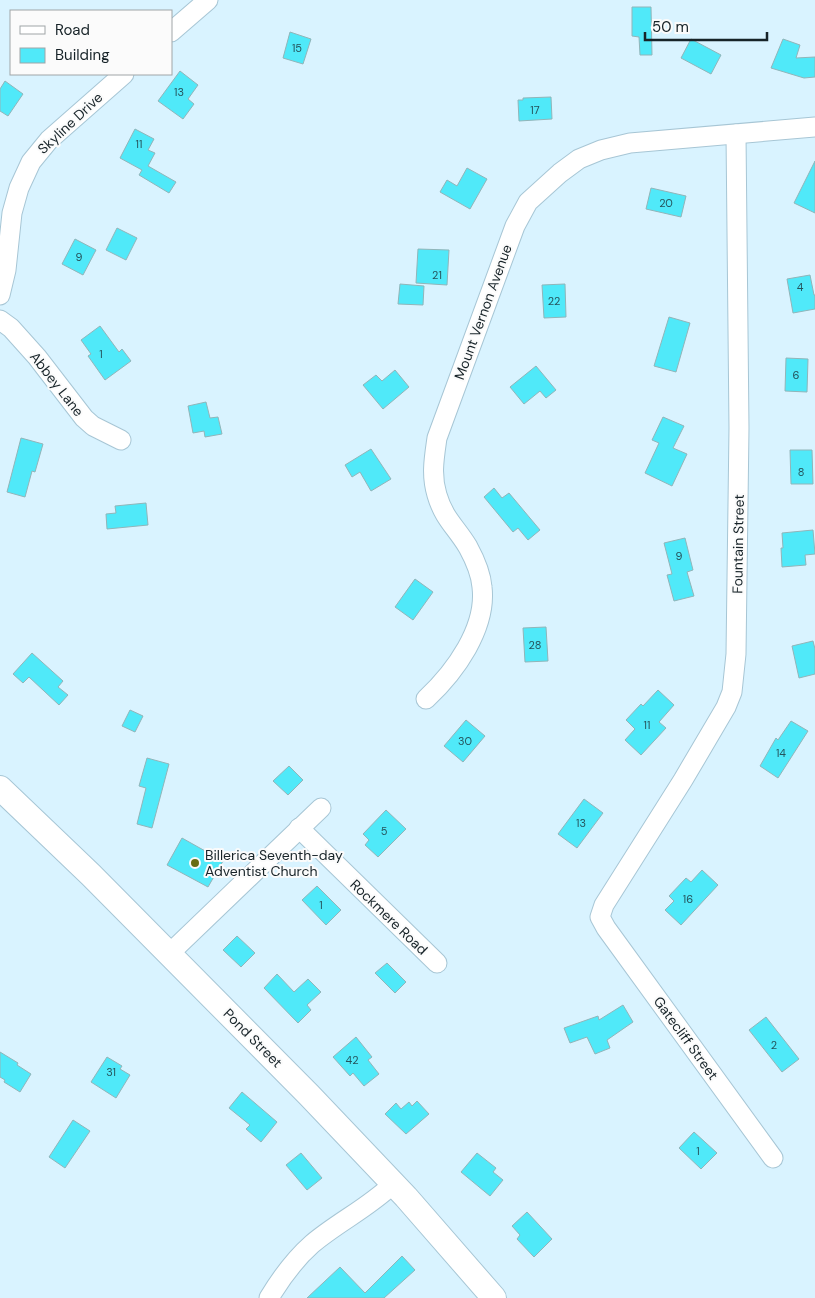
<svg xmlns="http://www.w3.org/2000/svg" width="815" height="1298" font-family="'DM Sans',sans-serif">
	<rect width="100%" height="100%" fill="#d9f3ff"/>
	<g fill="#50e9f9" stroke="#91b5b9">
		<polygon points="632,7 651,7 652,55 640,55 639,37 632,36"/>
		<polygon points="290,32 311,39 303,64 283,58"/>
		<polygon points="691,39 721,55 711,74 681,58"/>
		<polygon points="783,39 800,45 796,58 815,57 815,77 804,78 771,68"/>
		<polygon points="180,71 198,85 188,99 194,104 183,119 158,101"/>
		<polygon points="5,81 23,94 8,116 0,111 0,89"/>
		<polygon points="551,97 552,119 519,121 518,100 523,100 523,98"/>
		<polygon points="135,129 154,139 148,150 155,153 148,166 176,182 169,193 139,175 142,170 120,158"/>
		<polygon points="815,161 815,213 794,203"/>
		<polygon points="467,168 487,179 470,209 440,192 447,180 457,186"/>
		<polygon points="651,188 686,196 681,217 646,209"/>
		<polygon points="117,228 137,238 126,260 106,250"/>
		<polygon points="75,239 96,250 83,275 62,264"/>
		<polygon points="418,249 449,250 447,285 416,283"/>
		<polygon points="810,275 814,295 815,295 815,309 793,313 787,279"/>
		<polygon points="400,284 424,286 423,305 398,304"/>
		<polygon points="565,284 566,317 544,318 542,285"/>
		<polygon points="669,317 690,323 676,372 654,366"/>
		<polygon points="100,326 119,352 122,349 131,361 105,380 88,356 91,354 81,340"/>
		<polygon points="786,358 808,359 807,392 785,391"/>
		<polygon points="536,366 556,390 546,398 540,391 524,404 510,387"/>
		<polygon points="395,370 409,387 383,409 363,385 376,375 382,381"/>
		<polygon points="206,402 210,418 218,417 222,434 205,437 204,431 193,433 188,406"/>
		<polygon points="663,417 684,426 673,448 687,454 672,486 645,473 659,443 652,440"/>
		<polygon points="21,438 43,444 35,472 32,471 25,497 7,492"/>
		<polygon points="371,449 391,479 371,491 360,472 352,477 345,465"/>
		<polygon points="790,450 812,450 813,484 791,484"/>
		<polygon points="494,488 502,498 509,493 540,530 528,540 518,528 513,532 484,497"/>
		<polygon points="146,503 148,525 107,529 106,514 116,513 115,506"/>
		<polygon points="813,530 815,554 805,555 806,565 782,567 781,548 783,548 782,533"/>
		<polygon points="685,538 693,570 687,572 694,596 674,601 667,575 672,574 664,543"/>
		<polygon points="415,579 433,592 413,620 395,607"/>
		<polygon points="546,627 548,661 525,662 523,628"/>
		<polygon points="813,641 815,649 815,674 799,678 792,646"/>
		<polygon points="32,653 63,681 58,687 68,695 59,705 29,677 23,683 13,674"/>
		<polygon points="658,690 674,705 659,722 666,728 641,755 625,740 635,729 626,720 641,704 643,706"/>
		<polygon points="130,710 143,716 135,732 122,726"/>
		<polygon points="466,720 485,736 463,762 444,746"/>
		<polygon points="791,721 808,731 778,778 760,766 776,738 778,740"/>
		<polygon points="147,758 169,764 152,828 137,824 146,788 139,786"/>
		<polygon points="289,766 303,780 288,795 273,781"/>
		<polygon points="584,799 603,813 577,848 558,834"/>
		<polygon points="386,810 406,829 378,857 365,845 369,840 363,834"/>
		<polygon points="182,838 223,861 208,887 167,865"/>
		<polygon points="702,870 718,885 681,925 665,910 674,901 669,896 686,878 691,882"/>
		<polygon points="317,886 341,910 326,925 302,900"/>
		<polygon points="237,936 255,953 241,967 223,950"/>
		<polygon points="387,963 406,982 395,993 375,973"/>
		<polygon points="277,974 294,992 308,979 321,992 307,1005 311,1010 298,1023 264,988"/>
		<polygon points="623,1005 633,1022 607,1040 610,1048 595,1054 587,1037 570,1043 564,1028 598,1016 599,1020"/>
		<polygon points="766,1017 799,1059 782,1072 749,1030"/>
		<polygon points="356,1037 372,1057 368,1060 379,1074 364,1086 353,1073 350,1076 333,1057"/>
		<polygon points="0,1052 18,1063 17,1065 31,1074 20,1092 4,1082 5,1080 0,1077"/>
		<polygon points="107,1057 122,1066 120,1069 130,1075 116,1098 91,1082"/>
		<polygon points="242,1092 277,1122 261,1142 246,1129 250,1125 229,1108"/>
		<polygon points="417,1101 429,1114 406,1134 385,1114 396,1103 401,1109 409,1102 412,1106"/>
		<polygon points="73,1120 90,1131 65,1168 49,1157"/>
		<polygon points="694,1132 717,1153 701,1169 679,1148"/>
		<polygon points="301,1153 322,1178 307,1190 286,1165"/>
		<polygon points="477,1153 496,1168 493,1172 503,1180 490,1196 461,1172"/>
		<polygon points="527,1212 552,1239 534,1257 517,1239 520,1235 512,1226"/>
		<polygon points="402,1256 415,1270 384,1298 307,1298 340,1267 365,1293"/>
	</g>
	<g fill="none" stroke-linecap="round" stroke-linejoin="round">
		<defs>
			<g id="minor">
				<polyline points="171,32 208,0"/>
				<polyline points="736,134 739,428 736,654 732,692 726,707 683,780 604,905 600,917 606,928 773,1158"/>
				<polyline points="0,295 6,270 12,213 19,188 31,162 49,140 124,74"/>
				<polyline points="0,320 11,328 37,357 84,418 93,426 121,440"/>
				<path d="M426,699C455,672 487,628 482,587C481,574 474,558 468,547C456,527 444,519 437,495C431,475 434,459 437,438L515,226L528,202L560,173L579,159L601,150L630,143L815,127"/>
				<polyline points="299,828 437,963"/>
				<polyline points="169,954 321,808"/>
				<path d="M269,1298C281,1278 295,1259 312,1244C338,1222 368,1208 393,1184"/>
			</g>
			<polyline id="tertiary" points="0,788 91,875 309,1095 406,1197 494,1298"/>
		</defs>
		<use href="#minor" stroke="#a7c6d5" stroke-width="21"/>
		<use href="#tertiary" stroke="#a7c6d5" stroke-width="26"/>
		<use href="#minor" stroke="#fff" stroke-width="19"/>
		<use href="#tertiary" stroke="#fff" stroke-width="24"/>
	</g>
	<circle fill="#696e13" stroke="#fbfbfb" stroke-width="2" cx="195" cy="863" r="5"/>
	<g text-anchor="middle" dominant-baseline="central" stroke-width="4" stroke-linejoin="round" paint-order="stroke">
		<g font-size="11" fill="#25545c">
			<text x="297" y="48">15</text>
			<text x="179" y="92">13</text>
			<text x="535" y="110">17</text>
			<text x="139" y="144">11</text>
			<text x="666" y="203">20</text>
			<text x="79" y="257">9</text>
			<text x="437" y="275">21</text>
			<text x="800" y="287">4</text>
			<text x="554" y="301">22</text>
			<text x="101" y="354">1</text>
			<text x="796" y="375">6</text>
			<text x="801" y="472">8</text>
			<text x="679" y="556">9</text>
			<text x="535" y="645">28</text>
			<text x="647" y="725">11</text>
			<text x="465" y="741">30</text>
			<text x="781" y="753">14</text>
			<text x="581" y="823">13</text>
			<text x="384" y="831">5</text>
			<text x="688" y="899">16</text>
			<text x="321" y="905">1</text>
			<text x="774" y="1045">2</text>
			<text x="352" y="1060">42</text>
			<text x="111" y="1072">31</text>
			<text x="698" y="1151">1</text>
		</g>
		<g font-size="14" fill="#172328" stroke="#fbfbfb">
			<text transform="translate(70 123) rotate(-43)">Skyline Drive</text>
			<text transform="translate(483 312) rotate(-70)">Mount Vernon Avenue</text>
			<text transform="translate(57 384) rotate(52)">Abbey Lane</text>
			<text transform="translate(738 544) rotate(-89)">Fountain Street</text>
			<text transform="translate(389 917) rotate(44)">Rockmere Road</text>
			<text transform="translate(253 1038) rotate(45)">Pond Street</text>
			<text transform="translate(686 1038) rotate(54)">Gatecliff Street</text>
		</g>
		<g font-size="14" fill="#172328" stroke="#fbfbfb" text-anchor="start">
			<text x="205" y="855">Billerica Seventh-day<tspan x="205" dy="16">Adventist Church</tspan></text>
		</g>
	</g>
	<rect x="10" y="10" width="162" height="65" fill="#fbfbfb" stroke="#a0a5a7"/>
	<rect x="20" y="26" width="25" height="8" fill="#ffffff" stroke="#a0a5a7"/>
	<text x="55" y="35" font-size="15" fill="#172328">Road</text>
	<rect x="20" y="48" width="25" height="15" fill="#50e9f9" stroke="#a0a5a7"/>
	<text x="55" y="60" font-size="15" fill="#172328">Building</text>
	<path d="M645 32v8h122v-8" fill="none" stroke="#172328" stroke-width="2.5"/>
	<text x="652" y="32" font-size="15" fill="#172328" stroke="#fbfbfb" stroke-width="4" paint-order="stroke">50 m</text>
</svg>
